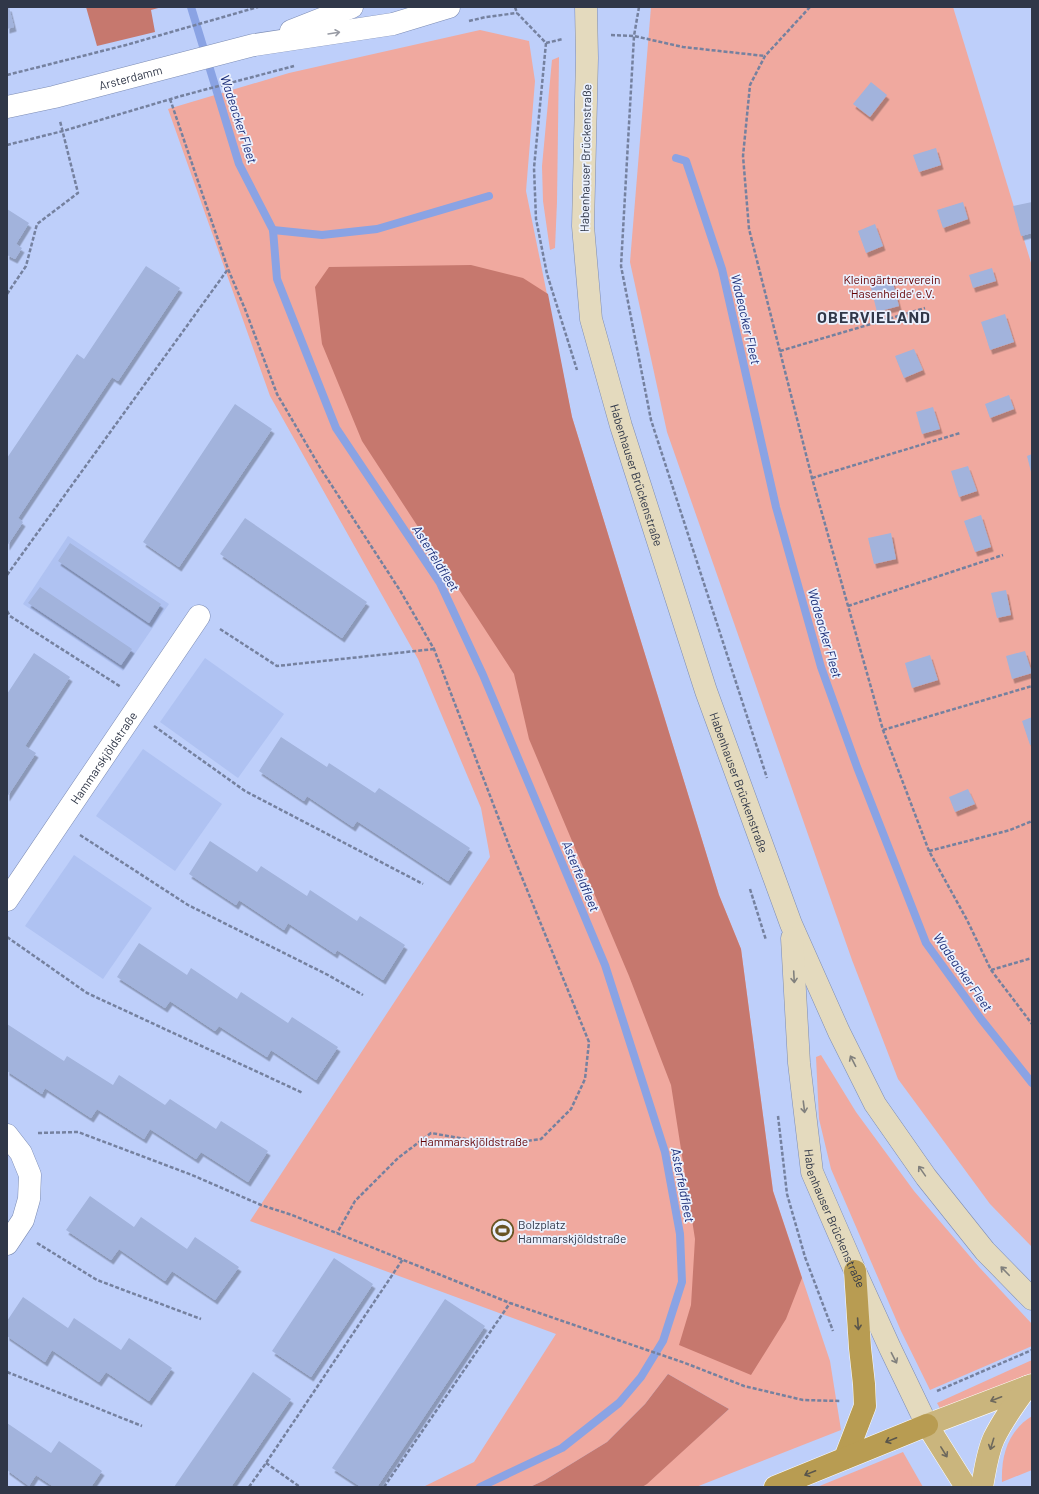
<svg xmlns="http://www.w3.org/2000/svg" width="1039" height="1494" font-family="Barlow,sans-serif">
	<defs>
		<filter id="shadow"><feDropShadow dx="2.5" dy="4.5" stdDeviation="0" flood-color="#0004"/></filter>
	</defs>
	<rect width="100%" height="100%" fill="#becffa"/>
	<g fill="#afc2f2">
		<polygon points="68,536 169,604 123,671 23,604"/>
		<polygon points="205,658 284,714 238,778 160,722"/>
		<polygon points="143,749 222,804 175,871 96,816"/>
		<polygon points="74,855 152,908 103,979 25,926"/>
	</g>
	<g fill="#f0a99f">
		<polygon points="651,7 953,7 1032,266 1032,1247 990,1204 898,1079 852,960 667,432 630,262"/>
		<polygon points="480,30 529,41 535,81 526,191 572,417 719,895 741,949 773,1191 830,1361 841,1430 696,1487 642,1487 729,1409 668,1374 645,1404 607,1442 545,1480 530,1487 423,1487 474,1462 556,1334 250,1221 490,857 481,808 418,659 270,396 168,109 289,73"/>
		<polygon points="559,57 557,202 555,248 550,250 543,201 542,166 552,60"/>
		<polygon points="821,1055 856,1112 914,1191 979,1267 1032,1324 1032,1346 930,1390 901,1331 831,1169 819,1119 816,1057"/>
		<polygon points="1032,1360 1032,1374 942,1412 937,1403"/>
		<path d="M1032,1416V1470L1002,1482C1001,1455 1008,1431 1032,1416Z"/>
		<polygon points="903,1452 923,1487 817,1487"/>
	</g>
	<g fill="#c6786e">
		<polygon points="86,7 162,7 151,10 155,32 97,46"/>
		<polygon points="471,265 523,278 548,294 572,417 719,895 741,949 773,1191 802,1278 786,1319 751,1375 679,1345 691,1305 695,1239 671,1085 629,976 529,739 514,674 362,441 322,344 315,287 329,267"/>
		<polygon points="668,1374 729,1409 647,1484 642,1487 530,1487 545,1480 607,1442 645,1404"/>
	</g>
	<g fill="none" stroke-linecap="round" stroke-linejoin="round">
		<g stroke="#8aa3e4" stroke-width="8">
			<polyline points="191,7 239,164 273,230 277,279 336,428 440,583 483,675 605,965 665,1152 680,1234 682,1282 663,1341 641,1377 619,1403 562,1448 480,1487"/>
			<polyline points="676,158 686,161 722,269 776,507 821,667 857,767 926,943 981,1019 1032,1083"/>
			<polyline points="273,230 322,235 377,229 489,196"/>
		</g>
	</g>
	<g fill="#a2b3dc" filter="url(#shadow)">
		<polygon points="7,7 9,7 14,27 7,29"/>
		<polygon points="871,82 887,95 870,117 853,104"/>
		<polygon points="936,148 941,165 919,172 913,155"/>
		<polygon points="963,202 968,219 943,228 937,210"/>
		<polygon points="1032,202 1032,233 1021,236 1013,206"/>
		<polygon points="7,209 29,223 16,244 22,248 15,259 7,255"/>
		<polygon points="875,224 883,246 866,253 858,231"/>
		<polygon points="146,266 180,288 118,381 112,377 18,518 23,522 7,546 7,458 77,354 84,359"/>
		<polygon points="992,268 996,281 973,288 969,275"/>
		<polygon points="892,279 899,306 877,312 870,284"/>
		<polygon points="1005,314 1014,342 990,350 981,322"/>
		<polygon points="914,349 923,370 904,378 895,356"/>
		<polygon points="1009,395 1014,409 990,418 985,404"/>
		<polygon points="235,404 272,429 179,567 143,542"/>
		<polygon points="933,407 940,429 922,434 916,412"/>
		<polygon points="1032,454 1032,472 1031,472 1027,456"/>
		<polygon points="968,466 977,491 959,497 951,471"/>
		<polygon points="981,515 991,547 975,552 964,521"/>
		<polygon points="245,518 367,602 342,638 220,554"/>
		<polygon points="891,533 896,559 874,564 868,538"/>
		<polygon points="70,543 161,604 149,623 58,561"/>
		<polygon points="40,587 132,649 121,665 28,603"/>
		<polygon points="1006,590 1011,615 997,618 991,593"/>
		<polygon points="1025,651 1032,673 1012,679 1006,656"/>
		<polygon points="34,653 70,677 25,746 36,753 7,797 7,694"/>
		<polygon points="930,655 938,680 912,688 905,663"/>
		<polygon points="1032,717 1032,745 1030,745 1022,721"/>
		<polygon points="281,737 327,767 329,763 375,793 379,788 470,848 448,881 357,821 353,827 307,796 304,801 259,771"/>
		<polygon points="968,789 975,804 955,812 949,797"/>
		<polygon points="210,841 257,872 261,866 307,896 310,890 357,921 360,916 405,945 383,980 337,950 335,954 288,923 284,930 239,900 236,905 189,874"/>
		<polygon points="139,943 187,975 191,968 237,999 241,992 288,1023 292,1017 338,1047 316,1080 271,1050 267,1057 219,1026 215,1031 170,1001 165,1008 117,977"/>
		<polygon points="7,1024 64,1061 67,1056 113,1085 119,1075 165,1105 170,1099 216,1129 221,1121 268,1151 248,1182 201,1152 196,1159 150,1129 144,1139 97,1109 91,1118 45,1088 42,1094 7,1071"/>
		<polygon points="90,1196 134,1227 141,1217 187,1249 195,1237 239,1267 215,1300 172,1271 165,1281 119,1249 111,1260 66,1230"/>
		<polygon points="334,1258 373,1284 311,1377 272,1351"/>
		<polygon points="23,1297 68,1328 74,1318 121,1350 129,1338 172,1368 149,1401 106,1372 99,1382 52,1350 45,1362 7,1336 7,1321"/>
		<polygon points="445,1299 485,1326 377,1487 361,1487 332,1468"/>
		<polygon points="253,1372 291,1399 259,1446 231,1487 174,1487"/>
		<polygon points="7,1423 51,1453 59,1441 102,1471 91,1487 54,1487 36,1475 29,1486 7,1470"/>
	</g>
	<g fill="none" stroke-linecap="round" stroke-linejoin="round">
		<defs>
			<g id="minor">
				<path id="s1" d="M7,900L199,616"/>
				<polyline points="7,1135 21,1153 30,1175 29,1199 23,1220 7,1244"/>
			</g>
			<g id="tertiary">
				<polyline points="291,31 352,7"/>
				<path id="s2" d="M7,107L54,97L254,45L393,24L449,7"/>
			</g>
			<g id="secondary">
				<path id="s3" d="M586,7L587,58L583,226L591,319L621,426L706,691L791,924L839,1032L875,1104L926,1177L985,1251L1032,1299"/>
				<path id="s4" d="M792,938L799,1063L812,1172L855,1271L890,1348L927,1425"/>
			</g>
			<g id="primary">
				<polyline points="966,1487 927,1425 1032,1385"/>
				<path d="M982,1487C985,1471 987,1453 994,1438C1003,1420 1015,1403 1027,1387"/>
			</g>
			<g id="trunk">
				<polyline points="845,1458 865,1406 864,1384 860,1348 855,1271"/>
				<polyline points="775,1487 927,1425"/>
			</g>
		</defs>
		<use href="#minor" stroke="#7c8cb4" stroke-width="23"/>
		<use href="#tertiary" stroke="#7c8cb4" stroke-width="23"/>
		<use href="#secondary" stroke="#7c8cb4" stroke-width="23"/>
		<use href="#primary" stroke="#fff" stroke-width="23"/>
		<use href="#trunk" stroke="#fff" stroke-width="23"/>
		<g stroke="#75819f" stroke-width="2.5" stroke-dasharray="4 2" stroke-linecap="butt">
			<polyline points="515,7 517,13 546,43"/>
			<polyline points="639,7 634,36 621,266 651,420 767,778"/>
			<polyline points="810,7 765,56 750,85 743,156 749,229 812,478 883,730 929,851 967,920 991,970 1032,1024"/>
			<polyline points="469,21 486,17 517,13"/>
			<polyline points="611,35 634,36 683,47 765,56"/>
			<polyline points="546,43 534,168 536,219 547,274 577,370"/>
			<polyline points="546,43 563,39"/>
			<polyline points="7,75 126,45 258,7"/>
			<polyline points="170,99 228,269 245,309 277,394 321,469 401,592 434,649 510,848 589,1042 585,1079 571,1109 541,1139 499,1145 431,1133 398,1158 355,1201 337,1233"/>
			<polyline points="7,145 63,131 181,96 294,66"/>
			<polyline points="7,294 26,266 37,224 78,193 60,121"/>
			<polyline points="780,351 925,308"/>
			<polyline points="812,478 960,433"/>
			<polyline points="7,575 228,269"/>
			<polyline points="848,606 1003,555"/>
			<polyline points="7,611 10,616 121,687"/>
			<polyline points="220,629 277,666 434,649"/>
			<polyline points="154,726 245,791 423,884"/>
			<polyline points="883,730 1032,686"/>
			<polyline points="80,835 188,905 328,975 363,995"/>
			<polyline points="929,851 1010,830 1032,821"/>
			<polyline points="750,889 766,940"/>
			<polyline points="7,937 87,993 303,1093"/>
			<polyline points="991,970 1032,958"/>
			<polyline points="778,1116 787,1194 805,1257 833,1331"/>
			<polyline points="38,1133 78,1132 192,1175 261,1205 292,1215 510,1303 685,1363 744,1386 803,1400 841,1401"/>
			<polyline points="37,1243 97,1280 201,1319"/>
			<polyline points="7,1372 142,1426"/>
			<polyline points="937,1391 1032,1350"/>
			<polyline points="266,1463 300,1487"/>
			<polyline points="249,1487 266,1463 403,1259"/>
			<polyline points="384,1487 510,1303"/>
		</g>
		<use href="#minor" stroke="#fff" stroke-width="22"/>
		<use href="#tertiary" stroke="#fff" stroke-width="22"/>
		<use href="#secondary" stroke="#e4dabe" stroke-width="22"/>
		<use href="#primary" stroke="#cab57d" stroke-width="22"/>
		<use href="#trunk" stroke="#b89c52" stroke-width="22"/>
	</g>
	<defs><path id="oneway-shaft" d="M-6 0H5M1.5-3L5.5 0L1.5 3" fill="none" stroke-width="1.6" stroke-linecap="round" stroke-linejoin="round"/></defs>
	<use stroke="#989ba4" href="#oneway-shaft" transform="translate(334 33) rotate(-9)"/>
	<g stroke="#81807d">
		<use href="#oneway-shaft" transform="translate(794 977) rotate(87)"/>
		<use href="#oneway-shaft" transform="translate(853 1061) rotate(-117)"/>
		<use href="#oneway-shaft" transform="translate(804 1107) rotate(83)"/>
		<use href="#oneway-shaft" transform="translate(922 1171) rotate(-125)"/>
		<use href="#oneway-shaft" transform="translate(1005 1271) rotate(-134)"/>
		<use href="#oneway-shaft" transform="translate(894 1358) rotate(63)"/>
	</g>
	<g stroke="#59554b">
		<use href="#oneway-shaft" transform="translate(858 1324) rotate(86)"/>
		<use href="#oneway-shaft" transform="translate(891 1440) rotate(158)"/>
		<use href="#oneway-shaft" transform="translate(810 1473) rotate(158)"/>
	</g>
	<g stroke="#6e695d">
		<use href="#oneway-shaft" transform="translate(996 1399) rotate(159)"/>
		<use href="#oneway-shaft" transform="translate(992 1444) rotate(107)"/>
		<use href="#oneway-shaft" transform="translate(944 1452) rotate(58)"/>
	</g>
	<defs>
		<symbol id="stadium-ring" viewBox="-11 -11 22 22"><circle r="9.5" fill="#ebf1fe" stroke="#685423" stroke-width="1.5"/><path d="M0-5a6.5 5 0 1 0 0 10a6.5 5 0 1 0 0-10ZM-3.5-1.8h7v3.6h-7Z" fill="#685423"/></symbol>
	</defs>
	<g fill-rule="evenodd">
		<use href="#stadium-ring" x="490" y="1218" width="25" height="25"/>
	</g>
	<g text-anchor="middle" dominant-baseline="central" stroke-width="3.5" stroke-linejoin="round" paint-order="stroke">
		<g font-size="12" fill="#303748" stroke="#ebf1fe">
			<text stroke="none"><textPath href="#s2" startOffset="127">Arsterdamm</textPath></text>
			<text transform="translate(585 158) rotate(-89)">Habenhauser Brückenstraße</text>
			<text stroke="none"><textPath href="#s3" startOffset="475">Habenhauser Brückenstraße</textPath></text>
			<text stroke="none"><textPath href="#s1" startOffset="172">Hammarskjöldstraße</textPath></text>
			<text stroke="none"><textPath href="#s3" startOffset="799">Habenhauser Brückenstraße</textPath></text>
			<text stroke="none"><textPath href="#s4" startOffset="286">Habenhauser Brückenstraße</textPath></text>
		</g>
		<g font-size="12" fill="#630003" stroke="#ebf1fe">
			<text x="892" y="279">Kleingärtnerverein<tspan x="892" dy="14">'Hasenheide' e.V.</tspan></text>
			<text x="474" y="1141">Hammarskjöldstraße</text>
		</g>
		<g font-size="12" fill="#303748" stroke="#ebf1fe" text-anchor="start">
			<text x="518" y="1224">Bolzplatz<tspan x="518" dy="14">Hammarskjöldstraße</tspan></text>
		</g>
		<g font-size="13" font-style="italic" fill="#1a2c77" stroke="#ebf1fe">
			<text transform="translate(239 119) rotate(72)">Wadeacker Fleet</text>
			<text transform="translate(746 319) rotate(77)">Wadeacker Fleet</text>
			<text transform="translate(436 558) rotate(58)">Asterfeldfleet</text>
			<text transform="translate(825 633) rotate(74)">Wadeacker Fleet</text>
			<text transform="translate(581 876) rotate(67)">Asterfeldfleet</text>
			<text transform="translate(963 972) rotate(55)">Wadeacker Fleet</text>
			<text transform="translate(683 1185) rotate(79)">Asterfeldfleet</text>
		</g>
		<g font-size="16" font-weight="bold" letter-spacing="1" fill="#303748" stroke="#ebf1fe">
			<text x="874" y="316">OBERVIELAND</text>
		</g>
	</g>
	<rect width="1039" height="1494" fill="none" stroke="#303748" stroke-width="16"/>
</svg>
